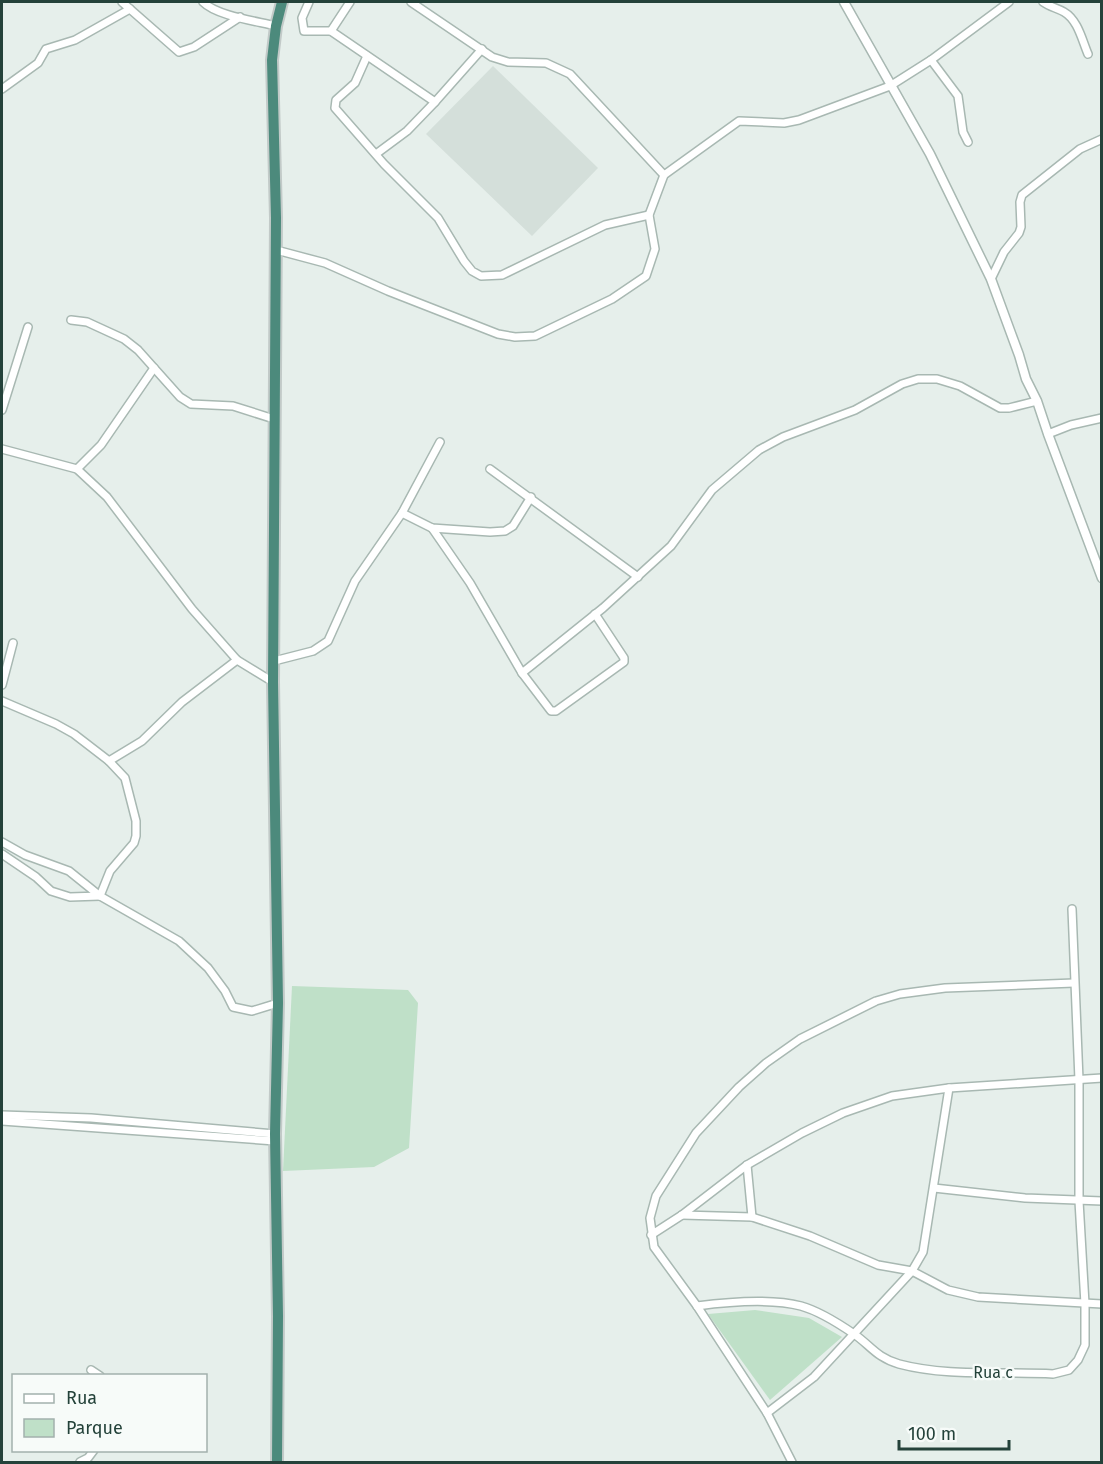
<svg xmlns="http://www.w3.org/2000/svg" width="1103" height="1464" font-family="'Fira Sans',sans-serif">
	<rect width="100%" height="100%" fill="#e6efeb"/>
	<polygon fill="#d4dfda" points="493,66 598,168 532,236 426,134"/>
	<g fill="#bfe0c8">
		<polygon points="292,986 408,990 418,1003 409,1148 374,1167 283,1171"/>
		<polygon points="755,1310 809,1318 842,1337 770,1400 708,1314"/>
	</g>
	<g fill="none" stroke-linecap="round" stroke-linejoin="round">
		<defs>
			<g id="minor">
				<polyline points="122,2 179,52 194,47 240,17"/>
				<path d="M203,2C217,16 256,21 276,26"/>
				<polyline points="309,2 302,18 304,31 331,31"/>
				<polyline points="350,2 331,31 435,102 482,49"/>
				<polyline points="411,2 492,57 508,62 546,63 570,74 664,175"/>
				<path d="M1043,2C1050,7 1057,8 1064,12C1078,20 1082,40 1088,54"/>
				<polyline points="367,56 355,83 336,100 335,108 384,164 438,218 464,261 472,271 481,276 502,275 605,225 649,215"/>
				<polyline points="931,60 958,96 963,132 968,142"/>
				<polyline points="2,89 38,63 46,49 75,40 130,9"/>
				<polyline points="376,154 407,131 435,102"/>
				<polyline points="276,250 325,263 388,291 498,334 515,337 535,336 612,299 646,276 655,249 649,215 664,175 739,121 784,123 799,120 890,86 931,60 1009,2"/>
				<polyline points="991,279 1004,252 1019,233 1021,227 1020,202 1022,195 1080,149 1102,139"/>
				<polyline points="71,320 87,322 124,339 138,350 180,397 191,404 233,406 274,419"/>
				<polyline points="2,410 28,327"/>
				<polyline points="1048,434 1071,425 1102,418"/>
				<polyline points="2,449 77,469 107,497 192,609 237,660 273,682"/>
				<polyline points="77,469 101,445 154,368"/>
				<polyline points="490,469 638,577"/>
				<polyline points="402,513 432,528 490,532 505,531 513,526 531,497"/>
				<polyline points="432,528 470,583 522,673 551,711 556,711 624,662 624,658 595,614"/>
				<polyline points="274,661 313,651 328,641 355,581 402,513 440,442"/>
				<polyline points="522,673 603,608 671,546 712,490 759,450 783,437 855,410 902,384 918,379 937,379 960,386 1000,408 1009,408 1037,401"/>
				<polyline points="2,685 13,643"/>
				<polyline points="2,701 56,724 74,734 109,761 142,741 182,702 237,660"/>
				<polyline points="2,842 25,855 69,871 100,896 179,941 208,968 225,991 233,1007 252,1011 278,1003"/>
				<polyline points="2,854 36,877 51,891 70,897 100,896"/>
				<polyline points="100,896 110,871 134,843 136,836 136,821 125,778 109,761"/>
				<polyline points="2,1115 91,1118 275,1134"/>
				<polyline points="2,1121 275,1141"/>
				<polyline points="747,1165 752,1217"/>
				<polyline points="934,1188 1025,1198 1102,1201"/>
				<polyline points="682,1215 752,1217 810,1236 878,1265 912,1271 948,1290 978,1297 1102,1304"/>
				<polyline points="651,1235 682,1215 747,1165 802,1133 843,1113 892,1096 949,1088 1102,1078"/>
				<path d="M697,1306C727,1302 771,1298 801,1306C819,1311 838,1323 854,1334C870,1345 877,1358 899,1364C948,1377 1002,1371 1053,1374L1069,1370L1078,1360L1085,1345V1304L1079,1201V1080L1072,909"/>
				<polyline points="91,1370 100,1376"/>
				<polyline points="767,1413 814,1377 912,1271 923,1252 949,1088"/>
				<polyline points="80,1462 88,1458 94,1450"/>
				<polyline points="792,1462 767,1413 697,1306 654,1247 650,1218 656,1196 696,1133 739,1087 766,1063 800,1039 876,1001 900,994 945,988 1074,983"/>
			</g>
			<polyline id="tertiary" points="844,2 930,154 991,279 1019,355 1026,379 1037,401 1048,434 1102,578"/>
			<polyline id="trunk" points="277,1462 278,1316 275,1134 278,1003 273,682 276,218 272,60 276,26 282,2"/>
		</defs>
		<use href="#minor" stroke="#a8b8b2" stroke-width="10"/>
		<use href="#tertiary" stroke="#a8b8b2" stroke-width="11"/>
		<use href="#trunk" stroke="#c2cac8" stroke-width="14"/>
		<use href="#minor" stroke="#fff" stroke-width="7"/>
		<use href="#tertiary" stroke="#fff" stroke-width="8"/>
		<use href="#trunk" stroke="#4c8a7c" stroke-width="10"/>
	</g>
	<g text-anchor="middle" dominant-baseline="central" stroke-width="4.5" stroke-linejoin="round" paint-order="stroke">
		<g font-size="16" fill="#24423a" stroke="#f7fbf9">
			<text x="993" y="1372">Rua c</text>
		</g>
	</g>
	<rect width="1103" height="1464" fill="none" stroke="#24423a" stroke-width="6"/>
	<rect x="12" y="1374" width="195" height="78" fill="#f7fbf9" stroke="#a3b1ad" stroke-width="1.5"/>
	<rect x="24" y="1394" width="30" height="9" fill="#ffffff" stroke="#a3b1ad" stroke-width="1.5"/>
	<text x="66" y="1404" font-size="18" fill="#24423a">Rua</text>
	<rect x="24" y="1419" width="30" height="18" fill="#bfe0c8" stroke="#a3b1ad" stroke-width="1.5"/>
	<text x="66" y="1434" font-size="18" fill="#24423a">Parque</text>
	<path d="M899 1440v9h110v-9" fill="none" stroke="#24423a" stroke-width="3"/>
	<text x="908" y="1440" font-size="18" fill="#24423a" stroke="#f7fbf9" stroke-width="4.5" paint-order="stroke">100 m</text>
</svg>
